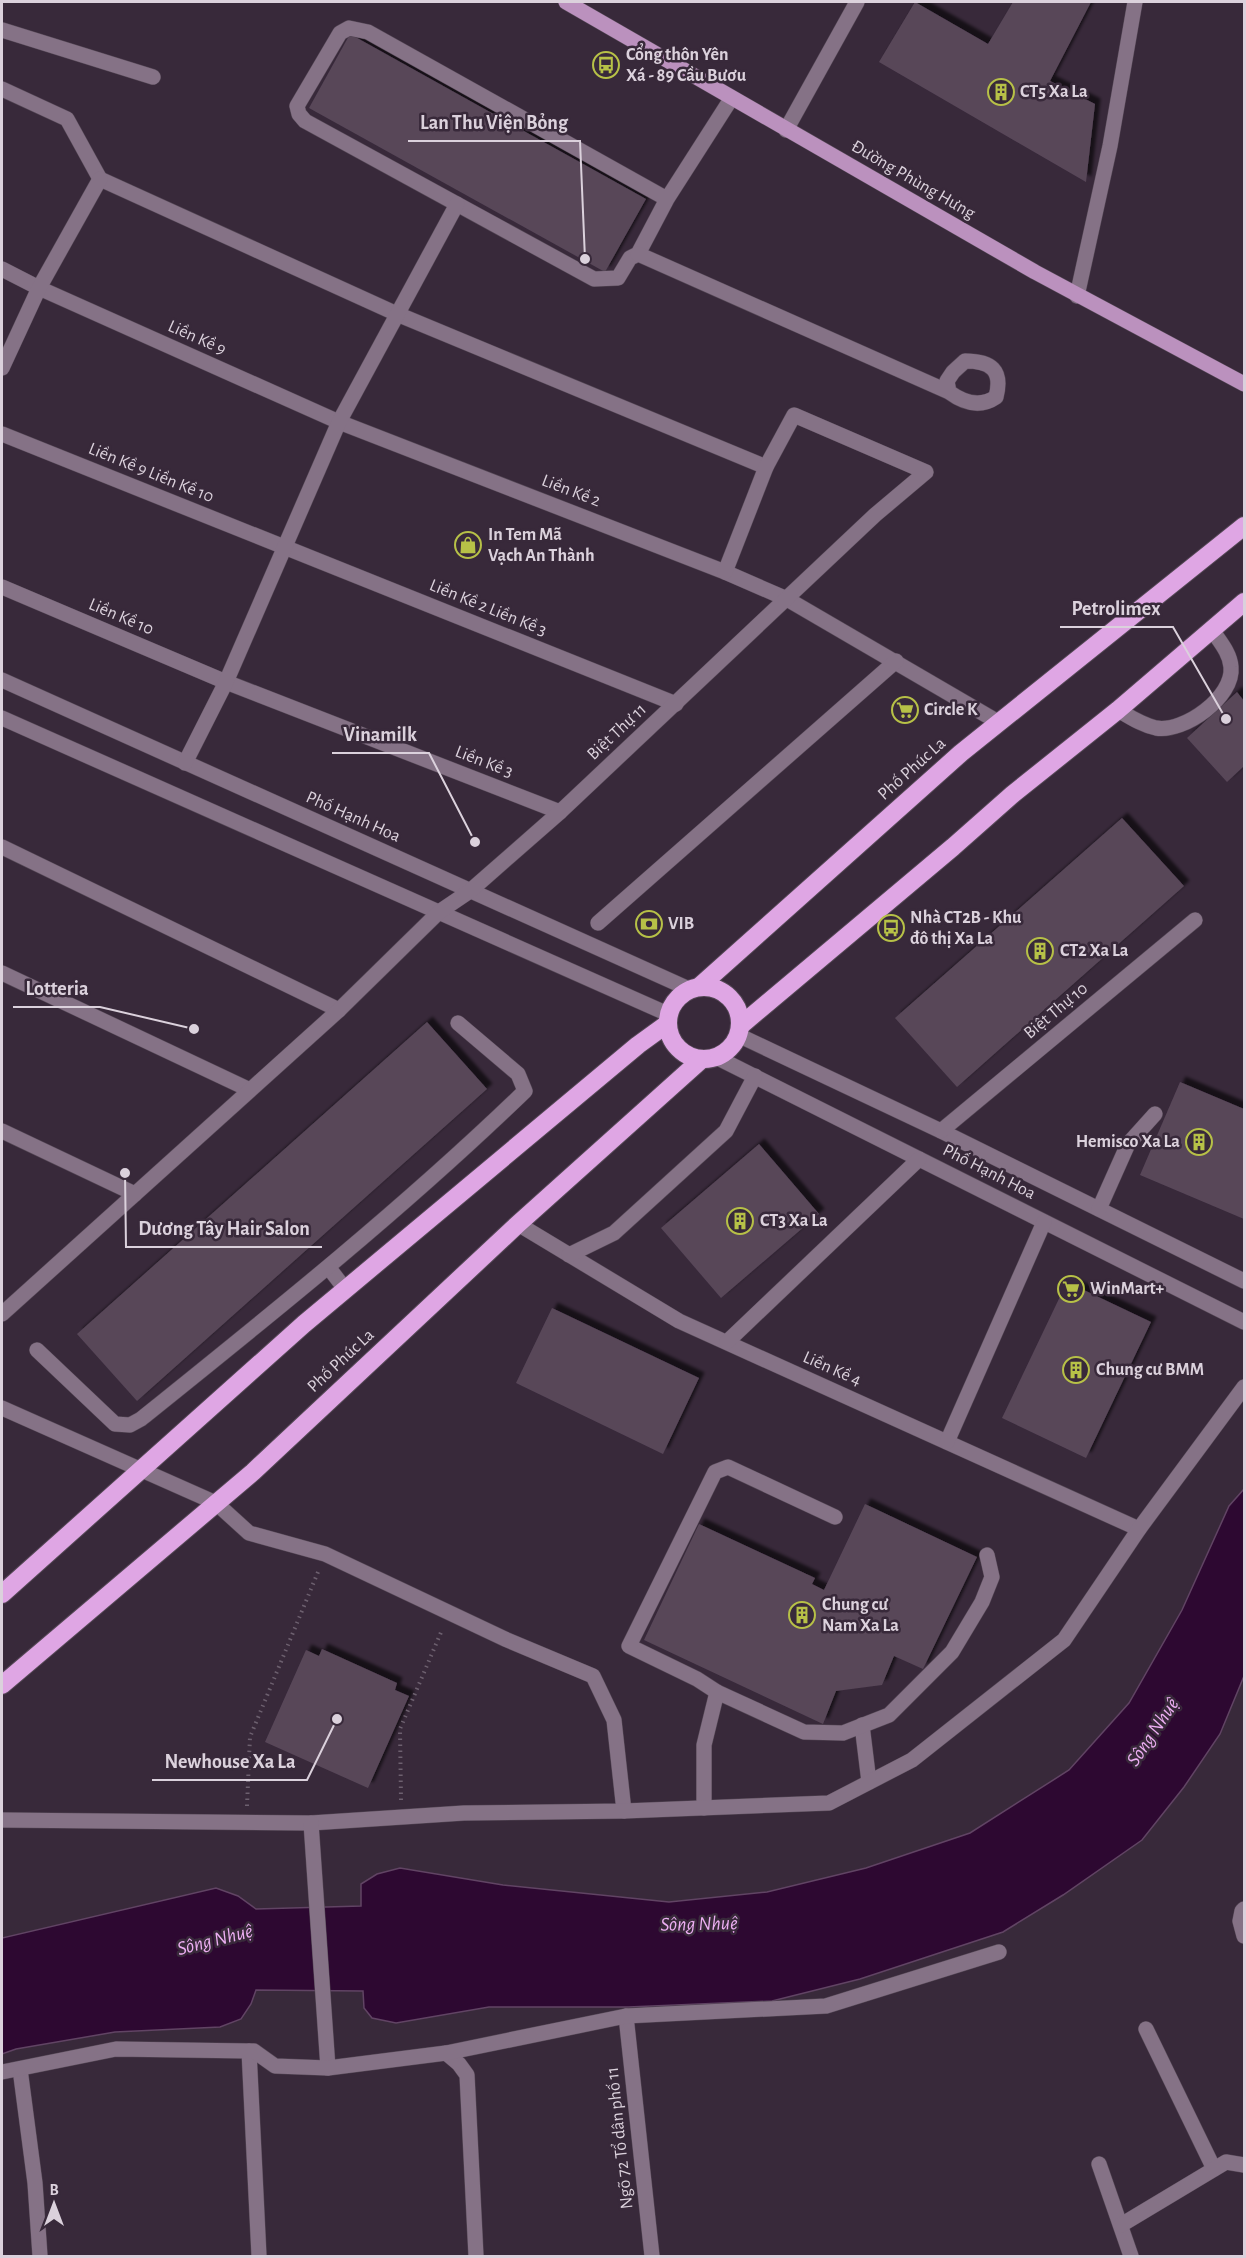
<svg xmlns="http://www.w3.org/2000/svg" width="1246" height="2258" font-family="'Alegreya Sans',sans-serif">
	<defs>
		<filter id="shadow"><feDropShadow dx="5.5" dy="-5.5" stdDeviation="1.5" flood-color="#0009"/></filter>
	</defs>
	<rect width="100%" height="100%" fill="#38293a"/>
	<polygon fill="#2d0831" stroke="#614464" stroke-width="1.5" points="1244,1489 1244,1676 1220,1734 1184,1787 1142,1840 1063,1895 1003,1932 860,1979 772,2001 628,2007 489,2007 396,2023 372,2018 364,2008 363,1991 256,1990 251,2004 241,2019 220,2027 115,2032 16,2049 2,2054 2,1938 216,1888 238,1896 256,1909 361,1906 361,1884 377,1874 400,1868 503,1885 669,1902 767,1892 866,1868 970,1833 1069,1770 1129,1703 1182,1610 1229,1506"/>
	<g fill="#584759" filter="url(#shadow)">
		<polygon points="915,2 988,44 1013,2 1091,2 1050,81 1095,104 1086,182 879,62"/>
		<polygon points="350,34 646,199 605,272 309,108"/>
		<polygon points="1237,692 1244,701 1244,766 1227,782 1187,738"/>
		<polygon points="1122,818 1184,886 957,1087 895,1018"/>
		<polygon points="427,1022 487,1089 137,1401 77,1334"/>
		<polygon points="1180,1082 1244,1109 1244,1219 1140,1175"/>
		<polygon points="759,1144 819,1214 721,1298 661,1228"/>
		<polygon points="1067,1282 1151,1322 1086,1458 1002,1418"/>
		<polygon points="552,1308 699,1378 663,1454 516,1383"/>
		<polygon points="865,1504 977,1557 923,1669 894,1656 882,1685 836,1691 823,1724 644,1640 699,1524 815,1578 812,1584 824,1590"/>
		<polygon points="322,1649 397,1683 395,1690 409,1696 368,1788 265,1742 306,1650 319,1656"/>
	</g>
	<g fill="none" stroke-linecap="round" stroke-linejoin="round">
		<defs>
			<g id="minor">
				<polyline points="2,30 153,77"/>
				<polyline points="2,89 67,119 100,179"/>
				<polyline points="786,130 857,2"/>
				<polyline points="100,179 397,314 766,467"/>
				<polyline points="667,199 368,32 349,28 340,33 297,106 299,114 305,121 594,279 618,278 630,258 638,254 667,199 731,99"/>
				<path d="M638,254L949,392C964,403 980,408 996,397C1003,370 991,361 965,361L953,372L947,381L949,392"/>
				<polyline points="2,269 39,288 339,422 725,572 787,599 998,722"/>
				<polyline points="1077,296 1110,146 1135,2"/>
				<polyline points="2,368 39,288 100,179"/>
				<polyline points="2,434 676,704"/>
				<polyline points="2,587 226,682 560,812"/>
				<polyline points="2,680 689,989"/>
				<path d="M1118,710C1130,717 1142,725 1156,728C1184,733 1234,697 1231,667C1230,653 1220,642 1212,630"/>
				<polyline points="2,718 668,1014"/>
				<polyline points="185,763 226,682 339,422 457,204"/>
				<polyline points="2,847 339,1010"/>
				<polyline points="598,923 896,661"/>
				<polyline points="2,973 250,1090"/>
				<polyline points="738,1035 941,1131 1244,1281"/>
				<polyline points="716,1057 1244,1322"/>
				<polyline points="2,1131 135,1194"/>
				<polyline points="941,1131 1195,920"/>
				<polyline points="1099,1209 1128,1144 1155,1114"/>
				<polyline points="518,1224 679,1321 1139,1529"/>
				<polyline points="569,1255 614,1233 726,1131 755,1076"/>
				<polyline points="329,1268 345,1289"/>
				<polyline points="2,1314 339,1010 439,912 470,891 560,812 875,515 926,472 794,415 766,467 725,572"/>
				<polyline points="727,1342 919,1159"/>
				<path d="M37,1350L115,1424L130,1425L141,1419C273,1313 404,1208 525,1091L518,1074L458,1023"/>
				<polyline points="2,1408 216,1503 249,1533 325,1554 505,1639 593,1676 614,1720 624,1811"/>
				<polyline points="947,1442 1044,1222"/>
				<polyline points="717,1692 697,1679 629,1646 715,1472 728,1467 835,1517"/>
				<polyline points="862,1725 869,1782"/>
				<polyline points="704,1808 704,1745 717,1692 804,1732 843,1733 889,1715 952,1652 982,1602 992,1577 987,1555"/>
				<polyline points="2,1820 311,1823 464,1813 624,1811 829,1803 912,1760 1064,1640 1139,1529 1244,1387"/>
				<polyline points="311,1823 328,2068"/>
				<polyline points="1244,1909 1242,1911 1240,1921 1244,1936"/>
				<polyline points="626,2016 652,2256"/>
				<polyline points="1146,2029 1214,2169"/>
				<polyline points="249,2051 259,2256"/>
				<polyline points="446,2053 459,2064 467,2075 476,2256"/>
				<polyline points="20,2069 35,2183 40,2256"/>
				<polyline points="2,2072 116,2049 249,2051 254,2051 275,2066 328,2068 446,2053 626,2016 826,2006 999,1952"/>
				<polyline points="1099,2164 1131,2256"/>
				<polyline points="1121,2225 1226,2162 1244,2165"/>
			</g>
			<polyline id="major" points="566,2 1035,272 1244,384"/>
			<g id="highway">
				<polyline points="700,986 961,753 1244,526"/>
				<circle cx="704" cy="1023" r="36"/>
				<polyline points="740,1026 953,847 1013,794 1118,710 1244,602"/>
				<polyline points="2,1594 304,1324 638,1045 667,1024"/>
				<polyline points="2,1685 253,1472 518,1224 702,1059"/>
			</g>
		</defs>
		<use href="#minor" stroke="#544755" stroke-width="16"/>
		<use href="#major" stroke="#544755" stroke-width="16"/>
		<use href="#highway" stroke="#544755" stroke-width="20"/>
		<g stroke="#6d606f" stroke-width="4" stroke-dasharray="1.5 4.5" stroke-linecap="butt">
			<polyline points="401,1800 400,1729 442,1630"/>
			<polyline points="247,1806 250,1737 318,1572"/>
		</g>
		<use href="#minor" stroke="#857286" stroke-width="15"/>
		<use href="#major" stroke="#bb91be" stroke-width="15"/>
		<use href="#highway" stroke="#dfa6e4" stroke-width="18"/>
	</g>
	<defs>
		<symbol id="bus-ring" viewBox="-11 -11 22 22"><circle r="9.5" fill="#38293a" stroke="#b7c147" stroke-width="1.5"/><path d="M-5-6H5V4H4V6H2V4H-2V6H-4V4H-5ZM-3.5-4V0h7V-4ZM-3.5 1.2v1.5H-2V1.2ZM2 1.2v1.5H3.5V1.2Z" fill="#b7c147"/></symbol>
		<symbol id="building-ring" viewBox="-11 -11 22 22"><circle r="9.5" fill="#38293a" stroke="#b7c147" stroke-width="1.5"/><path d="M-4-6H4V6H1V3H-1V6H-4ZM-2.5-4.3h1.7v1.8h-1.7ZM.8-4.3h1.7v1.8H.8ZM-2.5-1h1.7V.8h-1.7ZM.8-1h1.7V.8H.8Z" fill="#b7c147"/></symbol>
		<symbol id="shop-ring" viewBox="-11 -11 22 22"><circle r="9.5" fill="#38293a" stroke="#b7c147" stroke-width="1.5"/><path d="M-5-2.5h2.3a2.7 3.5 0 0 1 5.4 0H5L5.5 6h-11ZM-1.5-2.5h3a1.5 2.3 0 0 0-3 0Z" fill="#b7c147"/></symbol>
		<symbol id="supermarket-ring" viewBox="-11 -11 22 22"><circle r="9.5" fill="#38293a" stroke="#b7c147" stroke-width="1.5"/><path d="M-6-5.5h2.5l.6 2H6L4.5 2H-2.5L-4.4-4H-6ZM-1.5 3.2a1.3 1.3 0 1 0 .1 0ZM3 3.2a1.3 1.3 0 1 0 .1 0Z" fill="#b7c147"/></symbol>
		<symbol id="bank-ring" viewBox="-11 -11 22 22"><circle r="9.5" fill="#38293a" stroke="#b7c147" stroke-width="1.5"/><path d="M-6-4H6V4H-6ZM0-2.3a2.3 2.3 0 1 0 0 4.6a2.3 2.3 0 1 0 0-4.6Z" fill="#b7c147"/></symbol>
	</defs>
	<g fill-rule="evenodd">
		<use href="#bus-ring" x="591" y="50" width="30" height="30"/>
		<use href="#building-ring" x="986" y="77" width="30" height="30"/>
		<use href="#shop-ring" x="453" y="530" width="30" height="30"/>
		<use href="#supermarket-ring" x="890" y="695" width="30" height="30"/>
		<use href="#bank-ring" x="634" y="909" width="30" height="30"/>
		<use href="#bus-ring" x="876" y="913" width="30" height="30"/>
		<use href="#building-ring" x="1025" y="936" width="30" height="30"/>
		<use href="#building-ring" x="1184" y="1127" width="30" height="30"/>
		<use href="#building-ring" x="725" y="1206" width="30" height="30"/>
		<use href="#supermarket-ring" x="1056" y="1274" width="30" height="30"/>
		<use href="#building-ring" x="1061" y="1355" width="30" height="30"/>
		<use href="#building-ring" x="787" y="1600" width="30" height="30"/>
	</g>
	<g text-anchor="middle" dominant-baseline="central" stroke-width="5" stroke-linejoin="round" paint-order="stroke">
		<g font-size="18" font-weight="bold" fill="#dbd1dc" stroke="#38293a" text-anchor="start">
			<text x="626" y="55">Cổng thôn Yên<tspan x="626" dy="21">Xá - 89 Cầu Bươu</tspan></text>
			<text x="1020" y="92">CT5 Xa La</text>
			<text x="488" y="535">In Tem Mã<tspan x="488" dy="21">Vạch An Thành</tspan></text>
			<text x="924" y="710">Circle K</text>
			<text x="910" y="918">Nhà CT2B - Khu<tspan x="910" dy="21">đô thị Xa La</tspan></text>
			<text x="668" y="924">VIB</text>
			<text x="1060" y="951">CT2 Xa La</text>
			<text x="1180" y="1142" text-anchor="end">Hemisco Xa La</text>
			<text x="760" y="1221">CT3 Xa La</text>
			<text x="1090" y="1289">WinMart+</text>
			<text x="1096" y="1370">Chung cư BMM</text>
			<text x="822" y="1605">Chung cư<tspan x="822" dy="21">Nam Xa La</tspan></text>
		</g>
		<g font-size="18" fill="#dbd1dc" stroke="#38293a">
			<text transform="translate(913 180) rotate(30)">Đường Phùng Hưng</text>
			<text transform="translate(197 338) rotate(24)">Liền Kề 9</text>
			<text transform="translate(151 473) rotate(22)">Liền Kề 9 Liền Kề 10</text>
			<text transform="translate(571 491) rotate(21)">Liền Kề 2</text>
			<text transform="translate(488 608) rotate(22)">Liền Kề 2 Liền Kề 3</text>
			<text transform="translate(121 617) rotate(23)">Liền Kề 10</text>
			<text transform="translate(617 732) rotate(-43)">Biệt Thự 11</text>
			<text transform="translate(484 762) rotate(21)">Liền Kề 3</text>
			<text transform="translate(912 769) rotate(-42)">Phố Phúc La</text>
			<text transform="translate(353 817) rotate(24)">Phố Hạnh Hoa</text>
			<text transform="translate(1056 1011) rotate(-40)">Biệt Thự 10</text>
			<text transform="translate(989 1172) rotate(27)">Phố Hạnh Hoa</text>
			<text transform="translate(341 1361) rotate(-43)">Phố Phúc La</text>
			<text transform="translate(832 1369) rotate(24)">Liền Kề 4</text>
			<text transform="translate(620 2138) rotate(-96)">Ngõ 72 Tổ dân phố 11</text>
		</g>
		<g font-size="20" font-style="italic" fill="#ecaef2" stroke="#38293a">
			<text transform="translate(1153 1732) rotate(-56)">Sông Nhuệ</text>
			<text transform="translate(699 1924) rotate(-1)">Sông Nhuệ</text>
			<text transform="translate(215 1940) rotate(-14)">Sông Nhuệ</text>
		</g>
	</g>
	<path fill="none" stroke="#dbd1dc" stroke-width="2" d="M585 259L580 141H408M1226 719L1173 627H1060M475 842L429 753H332M194 1029L100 1007H13M125 1173L126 1247H322M337 1719L307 1780H152"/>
	<g fill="#dbd1dc" stroke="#38293a" stroke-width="2">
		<circle cx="585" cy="259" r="6"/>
		<circle cx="1226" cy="719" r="6"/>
		<circle cx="475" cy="842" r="6"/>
		<circle cx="194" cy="1029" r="6"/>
		<circle cx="125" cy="1173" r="6"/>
		<circle cx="337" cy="1719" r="6"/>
	</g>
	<g font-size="20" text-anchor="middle" font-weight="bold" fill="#dbd1dc" stroke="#38293a" stroke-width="5" stroke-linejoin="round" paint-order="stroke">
		<text x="494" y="129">Lan Thu Viện Bỏng</text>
		<text x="1116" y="615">Petrolimex</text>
		<text x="380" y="741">Vinamilk</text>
		<text x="57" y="995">Lotteria</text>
		<text x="224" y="1235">Dương Tây Hair Salon</text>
		<text x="230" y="1768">Newhouse Xa La</text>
	</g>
	<rect width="1246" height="2258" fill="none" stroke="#dbd1dc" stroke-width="6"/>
	<g transform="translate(54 2204)" stroke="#38293a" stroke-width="4.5" paint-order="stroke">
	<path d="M0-4.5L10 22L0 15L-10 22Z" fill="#dbd1dc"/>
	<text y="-9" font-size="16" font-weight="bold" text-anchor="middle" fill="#dbd1dc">B</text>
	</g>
</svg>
